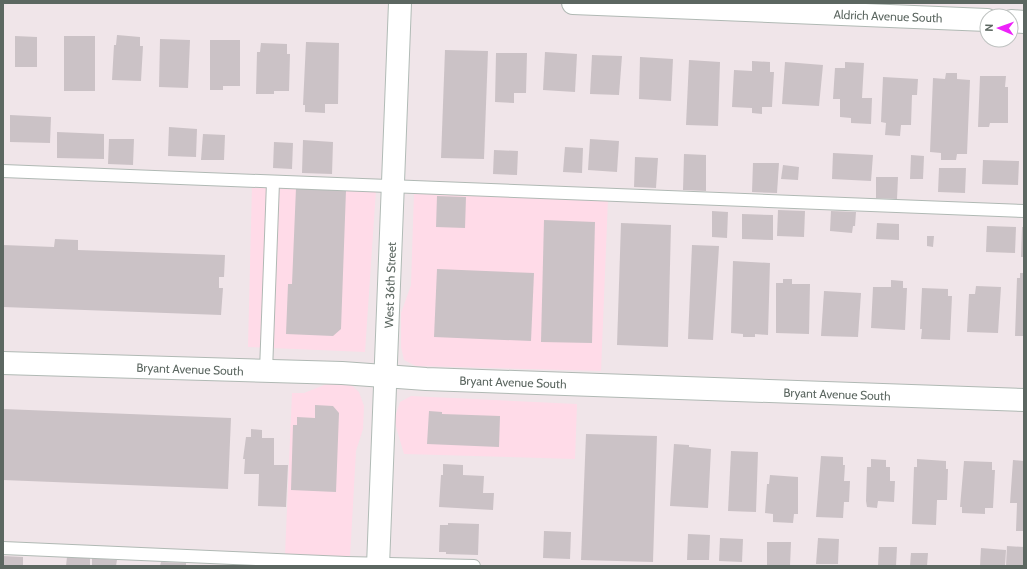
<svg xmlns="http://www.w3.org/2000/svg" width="1027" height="569" font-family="Cabin,sans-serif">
	<rect width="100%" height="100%" fill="#f0e5e9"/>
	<g fill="#ffdbe8">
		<polygon points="252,185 376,190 365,352 248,347"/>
		<polygon points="414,192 608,199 601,371 416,366 404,360 401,347 401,313 411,285"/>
		<polygon points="329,383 350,384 359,392 364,406 363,429 356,451 350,557 285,555 292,393 304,393"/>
		<polygon points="411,396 577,404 575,459 404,454 394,420 400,402"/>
	</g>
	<g fill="#cbc2c6">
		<polygon points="117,35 140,37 140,46 143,46 141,81 112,80 114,45 116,45"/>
		<polygon points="15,36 37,37 37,67 15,67"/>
		<rect x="64" y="36" width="31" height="55"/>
		<polygon points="160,39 190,40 188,88 159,87"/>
		<polygon points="210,40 240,40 240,86 223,86 223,90 210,90"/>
		<polygon points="306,42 339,43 338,104 325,104 325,113 305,112 305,105 303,105"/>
		<polygon points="261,43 287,44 287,54 290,54 289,91 274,91 274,94 256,94 257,52 260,52"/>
		<polygon points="445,50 488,51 484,159 441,158"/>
		<polygon points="545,52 577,54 575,92 543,90"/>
		<polygon points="496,53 527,53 526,93 514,93 514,103 495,102"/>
		<polygon points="592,55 622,56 619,95 590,94"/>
		<polygon points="640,57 673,59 671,101 639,99"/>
		<polygon points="689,60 720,62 718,126 686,125"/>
		<polygon points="752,61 770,62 770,72 774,72 772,107 762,107 762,114 752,113 752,108 732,107 734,70 752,71"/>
		<polygon points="785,62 823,65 819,106 782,104"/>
		<polygon points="845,62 864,63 862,98 872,98 871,124 851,123 851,118 840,117 840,99 833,99 835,68 845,68"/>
		<polygon points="946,73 957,73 957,79 970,80 967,154 957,154 956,160 941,160 941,153 930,152 933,78 945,79"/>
		<polygon points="980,76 1006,76 1005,87 1008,87 1008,123 990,123 989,127 978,127"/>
		<polygon points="883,77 918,79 917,95 912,95 911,125 901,125 900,136 885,135 886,123 881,122"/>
		<polygon points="10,115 51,117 50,143 10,142"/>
		<polygon points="169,127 197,129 196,157 168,156"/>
		<polygon points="57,132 104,134 104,159 57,158"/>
		<polygon points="203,134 225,135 224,160 201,160"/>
		<polygon points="109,139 134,139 133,165 108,164"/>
		<polygon points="590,139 619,141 617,172 588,170"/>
		<polygon points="303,140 333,142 332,174 302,173"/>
		<polygon points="274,142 293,143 292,169 273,168"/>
		<polygon points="565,147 583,148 582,173 563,172"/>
		<polygon points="494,150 518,151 517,175 493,174"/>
		<polygon points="833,153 873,155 871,181 832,179"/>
		<polygon points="684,154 706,155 706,191 683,190"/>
		<polygon points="911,155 924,156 923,179 910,179"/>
		<polygon points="635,157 658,158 656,188 634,187"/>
		<polygon points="983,160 1019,161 1018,185 982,184"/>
		<polygon points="753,163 779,163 777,193 752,192"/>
		<polygon points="783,165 799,167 798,180 781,179"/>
		<polygon points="939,168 966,168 965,193 938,192"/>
		<polygon points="876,177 898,177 897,199 876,198"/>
		<polygon points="296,188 346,190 341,329 333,336 286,334 288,284 292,284"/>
		<polygon points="437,196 466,197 465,228 436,227"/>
		<polygon points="778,210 805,211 804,237 777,236"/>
		<polygon points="712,211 728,212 727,238 712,237"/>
		<polygon points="831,211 856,212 855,226 853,226 852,233 830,231"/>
		<polygon points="742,214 773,215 773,240 742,239"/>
		<polygon points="544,220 595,222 592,343 541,342"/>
		<polygon points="621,223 671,225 668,347 617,345"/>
		<polygon points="877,223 899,224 899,240 876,239"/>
		<polygon points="987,226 1016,227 1015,253 986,252"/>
		<polygon points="1022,227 1024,227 1024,257 1021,257"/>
		<polygon points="927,236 934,236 933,247 927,246"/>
		<polygon points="55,239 78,240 78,250 225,255 224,277 219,277 219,288 223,288 221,315 3,307 3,245 54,247"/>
		<polygon points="692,245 719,246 713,340 688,339"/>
		<polygon points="733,261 770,263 768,335 755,334 755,337 743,337 743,334 731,333"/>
		<polygon points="437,269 534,273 531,341 434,337"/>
		<polygon points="1020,273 1024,273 1024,336 1015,336 1017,278 1020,278"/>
		<polygon points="783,279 792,279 792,284 810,284 809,334 776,333 776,283 783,283"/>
		<polygon points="891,280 903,281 903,288 907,288 905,330 871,328 873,287 891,287"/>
		<polygon points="976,286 1001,287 998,333 967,332 969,294 975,294"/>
		<polygon points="922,288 948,289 948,296 952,296 950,340 921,339 922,329 920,329"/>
		<polygon points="824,291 861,293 858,337 821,336"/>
		<polygon points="315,405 333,406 339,413 336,492 291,490 293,425 297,425 297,417 315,418"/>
		<polygon points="3,409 231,418 228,489 3,480"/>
		<polygon points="429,411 442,412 442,414 500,416 499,447 427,444"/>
		<polygon points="251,429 262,430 262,438 274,438 274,465 288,465 286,507 258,506 259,474 244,474 245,459 243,459 246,437 251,437"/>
		<polygon points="586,434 657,436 653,562 581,560"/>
		<polygon points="674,444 689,445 689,447 711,449 708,508 670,506"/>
		<polygon points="731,451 758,452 756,512 728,511"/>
		<polygon points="821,456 843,457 843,465 845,465 844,481 850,481 849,502 844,502 843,518 816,517"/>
		<polygon points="871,459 886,460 886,467 890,467 890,481 895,481 894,502 878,501 877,508 867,507 866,501 867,467 871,467"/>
		<polygon points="917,459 946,461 946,469 948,469 947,500 937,500 936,525 912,524 914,467 917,467"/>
		<polygon points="1013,460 1024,461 1024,531 1016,531 1017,503 1010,503"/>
		<polygon points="964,461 992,462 992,470 995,470 993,508 985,508 985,514 962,513 962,507 960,507"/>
		<polygon points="443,464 463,465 463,475 484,476 483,493 494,493 493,510 439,507 441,475 443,475"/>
		<polygon points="770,475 798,477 798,514 794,514 793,523 773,522 773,514 765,513 767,484 769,484"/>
		<polygon points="448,523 479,524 478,555 446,554 446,552 439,552 440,525 448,525"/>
		<polygon points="544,531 571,532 570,559 543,558"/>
		<polygon points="688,534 710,535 709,560 687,560"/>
		<polygon points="720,538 743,539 742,562 719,561"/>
		<polygon points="818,538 839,539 838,564 816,564"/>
		<polygon points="767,542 791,542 790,566 767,566"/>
		<polygon points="1007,546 1024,547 1024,566 1006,566"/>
		<polygon points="879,547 897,547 896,566 878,566"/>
		<polygon points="981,548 1006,550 1005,566 980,566"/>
		<polygon points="911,553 928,553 927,566 910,566"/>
		<polygon points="3,556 23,557 23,566 3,566"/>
		<polygon points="67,557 90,558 90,566 66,566"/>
		<polygon points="92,558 117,560 116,566 92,566"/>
		<polygon points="161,562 186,563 186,566 160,566"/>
	</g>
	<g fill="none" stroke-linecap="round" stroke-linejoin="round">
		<defs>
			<g id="lane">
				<polyline points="3,171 1024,211"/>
				<polyline points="266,371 273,182"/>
				<polyline points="3,548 346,563 474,566"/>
			</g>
			<g id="street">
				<polyline points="573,3 987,20"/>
				<polyline points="1011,21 1024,22"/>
				<polyline points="3,363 342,373 426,379 1024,400"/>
			</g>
			<polyline id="secondary" points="378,566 400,3"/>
		</defs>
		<use href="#lane" stroke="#b0b9b4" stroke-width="14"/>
		<use href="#street" stroke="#b0b9b4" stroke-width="24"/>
		<use href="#secondary" stroke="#b1bbb6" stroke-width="24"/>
		<use href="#lane" stroke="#fff" stroke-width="12"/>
		<use href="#street" stroke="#fff" stroke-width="22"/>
		<use href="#secondary" stroke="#fff" stroke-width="22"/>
	</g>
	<g text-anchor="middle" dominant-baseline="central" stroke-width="4" stroke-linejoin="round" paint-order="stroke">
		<g font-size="12" fill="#5c6761" stroke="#fff">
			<text transform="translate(888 16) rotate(2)">Aldrich Avenue South</text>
			<text transform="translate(390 285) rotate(-88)">West 36th Street</text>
			<text transform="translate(190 369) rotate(2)">Bryant Avenue South</text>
			<text transform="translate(513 382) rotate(2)">Bryant Avenue South</text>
			<text transform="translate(837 394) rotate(2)">Bryant Avenue South</text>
		</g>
	</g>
	<rect width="1027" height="569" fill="none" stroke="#5c6761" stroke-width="8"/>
	<g transform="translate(999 28) rotate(272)"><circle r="19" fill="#ffffff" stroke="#bec2c0"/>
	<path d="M0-3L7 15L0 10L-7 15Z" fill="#ed22f9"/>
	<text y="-6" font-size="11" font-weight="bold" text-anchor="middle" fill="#5c6761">N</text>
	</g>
</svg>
